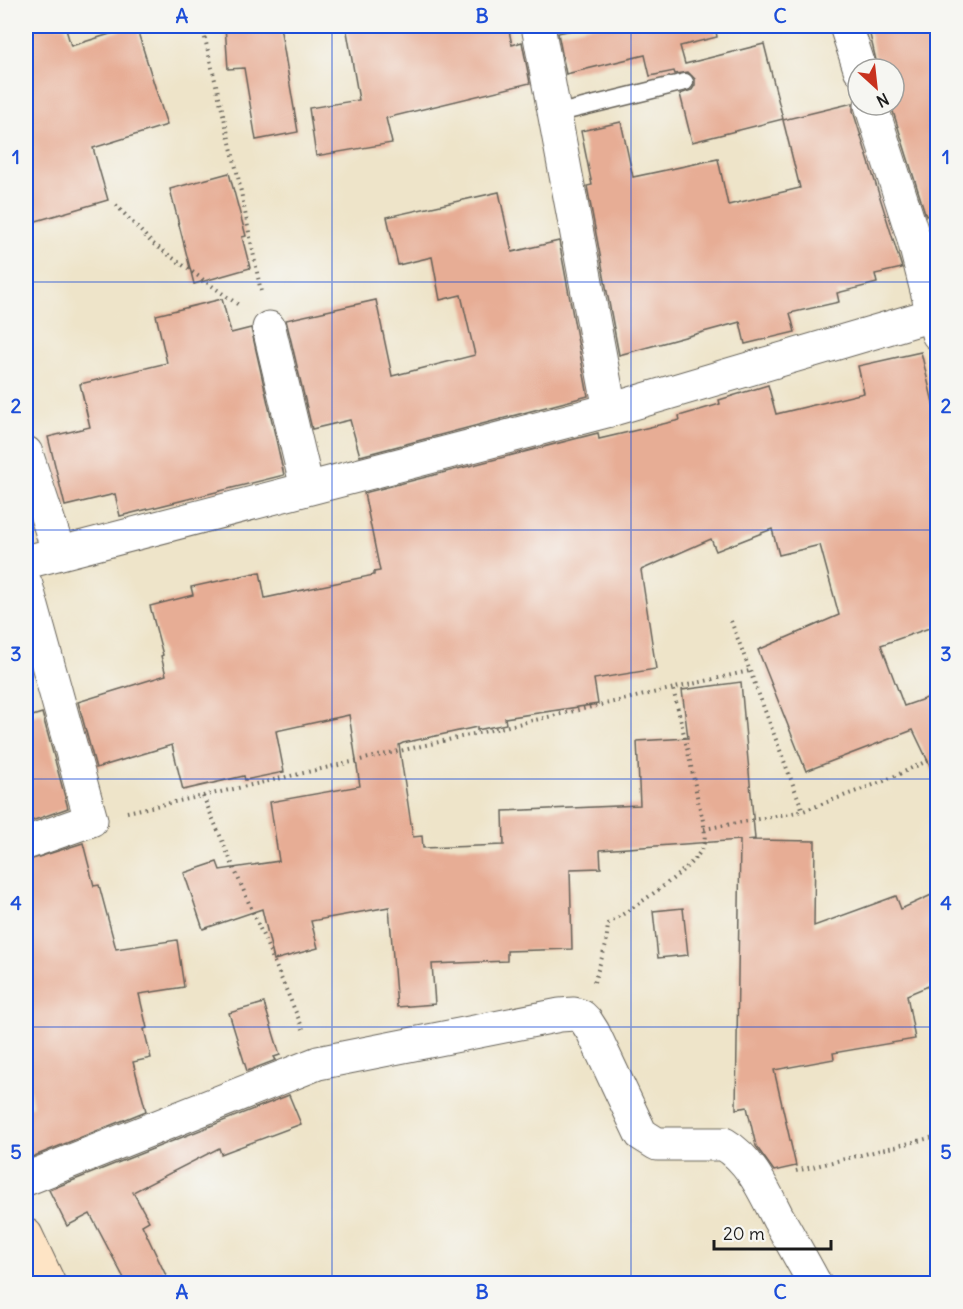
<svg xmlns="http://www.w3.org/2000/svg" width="963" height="1309" font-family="Delius,sans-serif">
	<rect width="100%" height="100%" fill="#f6f6f2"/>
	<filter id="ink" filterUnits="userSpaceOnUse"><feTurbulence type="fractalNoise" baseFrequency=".0167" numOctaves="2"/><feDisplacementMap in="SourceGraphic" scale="12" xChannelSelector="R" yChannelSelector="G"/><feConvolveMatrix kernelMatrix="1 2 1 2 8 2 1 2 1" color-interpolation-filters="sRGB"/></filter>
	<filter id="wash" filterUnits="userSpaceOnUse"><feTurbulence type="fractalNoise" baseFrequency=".008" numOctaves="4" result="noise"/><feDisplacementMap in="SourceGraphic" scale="24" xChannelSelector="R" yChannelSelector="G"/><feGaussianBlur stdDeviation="1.35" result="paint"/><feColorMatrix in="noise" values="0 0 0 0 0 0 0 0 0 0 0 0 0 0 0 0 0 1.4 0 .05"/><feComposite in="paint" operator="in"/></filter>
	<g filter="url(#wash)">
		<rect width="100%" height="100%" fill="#eee4c9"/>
		<g id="blocks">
			<g fill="#e7ad95">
				<polygon points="26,26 65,26 71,46 136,26 167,125 93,148 108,200 26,224"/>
				<polygon points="225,26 280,26 298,132 256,140 244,68 228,69"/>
				<polygon points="346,26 508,26 512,45 522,42 530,83 386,118 392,143 316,156 309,108 359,100"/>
				<polygon points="590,26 715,26 717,37 680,46 685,64 764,44 783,119 692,142 680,94 692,90 695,85 695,79 688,72 675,74 674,71 650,76 645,55 566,74 558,33"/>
				<polygon points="868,26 938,26 938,212 926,216 891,105 894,105 894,69 878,69"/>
				<polygon points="853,103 853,111 902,268 875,274 877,283 837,293 839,302 790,313 795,332 745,344 740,322 619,355 587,186 592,185 581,131 621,122 633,177 718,159 728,205 800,188 783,120"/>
				<polygon points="229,173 246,236 242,237 250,268 194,284 170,189"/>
				<polygon points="499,192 512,252 559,241 588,396 360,456 350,420 312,429 286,320 376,300 392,376 475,355 461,295 440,300 432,257 398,265 387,217"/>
				<polygon points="222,299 231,333 251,328 284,475 120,516 115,494 65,506 48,437 90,427 80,384 167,363 156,315"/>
				<polygon points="921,352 938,424 938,625 881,645 904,706 938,694 938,782 913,730 806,771 758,650 839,615 820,545 779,555 772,529 716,551 711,539 641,570 656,669 594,679 598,704 505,718 506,724 477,730 477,727 403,743 399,745 413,837 422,836 423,848 504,845 503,811 640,805 637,741 688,738 682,690 741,682 755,839 747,840 815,841 814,926 896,896 901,909 938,892 938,982 907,995 915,1039 833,1053 834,1059 774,1070 796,1166 774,1171 756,1146 747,1107 736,1109 740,840 600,850 601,868 570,869 572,949 507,951 507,961 432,964 435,1004 397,1007 389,907 311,921 318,948 274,960 262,909 203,929 184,873 217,862 220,870 279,861 270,802 360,786 349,715 276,731 284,772 245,780 244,776 183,790 172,745 96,768 78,702 166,675 161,656 163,655 150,606 193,595 191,587 260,572 265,598 374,575 374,572 380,571 364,493 598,433 599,439 680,420 679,416 720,404 719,400 768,385 776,414 864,393 858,366"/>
				<polygon points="42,713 68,808 26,823 26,718"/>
				<polygon points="83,843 94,886 99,885 116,949 177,940 184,987 139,994 147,1028 144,1029 151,1058 133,1062 146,1111 32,1157 26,1144 26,1108 33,1106 26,1072 26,861"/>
				<polygon points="683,908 688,955 658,958 653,911"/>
				<polygon points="264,1003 280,1055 274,1057 276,1060 247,1071 229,1013"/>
				<polygon points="289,1095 301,1124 221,1154 219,1148 133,1192 149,1221 142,1225 170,1284 127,1284 90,1214 67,1226 49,1190"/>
			</g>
		</g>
	</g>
	<g filter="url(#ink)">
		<use href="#blocks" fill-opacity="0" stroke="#666259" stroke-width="1.5"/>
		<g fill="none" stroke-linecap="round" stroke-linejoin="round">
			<defs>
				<polyline id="lane" points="555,114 685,82"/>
				<g id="street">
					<polyline points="538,26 610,410"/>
					<polyline points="846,26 860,69"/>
					<polyline points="871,105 913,236 938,334"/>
					<polyline points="269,328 307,488"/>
					<polyline points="26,453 59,553"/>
					<polyline points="26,562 610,410 932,315"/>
					<polyline points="26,585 91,820 26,843"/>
					<path d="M26,1179L318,1063L560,1015L574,1014L581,1016L586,1021L593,1032L641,1134L657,1144H724C751,1160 764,1191 778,1218C791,1240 803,1262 815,1284"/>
				</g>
				<polyline id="secondary" points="26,1235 49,1284"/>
			</defs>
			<use href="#lane" stroke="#666259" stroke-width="19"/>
			<use href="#street" stroke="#666259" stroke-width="35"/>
			<use href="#secondary" stroke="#666259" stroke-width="35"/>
			<g stroke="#666259" stroke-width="4" stroke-dasharray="1.5 4.5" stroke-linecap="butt">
				<polyline points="202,26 237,172 261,292"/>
				<polyline points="116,205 152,243 240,306"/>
				<polyline points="731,621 803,811"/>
				<polyline points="203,796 749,671"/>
				<polyline points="127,812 203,796 303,1029"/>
				<polyline points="704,829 803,811 884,781 938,756"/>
				<path d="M594,982L606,945L608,924C629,910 696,868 703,846C708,832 701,814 698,801C691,763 682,726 673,689"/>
				<polyline points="796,1171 938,1136"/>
			</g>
			<use href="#lane" stroke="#fff" stroke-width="16"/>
			<use href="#street" stroke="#fff" stroke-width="33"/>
			<use href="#secondary" stroke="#fee4c5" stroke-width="33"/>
		</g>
	</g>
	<path fill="none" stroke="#1d4ed8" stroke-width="1.5" stroke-opacity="0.55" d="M332,26V1284M631,26V1284M26,282H938M26,530H938M26,779H938M26,1027H938"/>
	<rect width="963" height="1309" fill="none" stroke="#f6f6f2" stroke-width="66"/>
	<g transform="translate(876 87) rotate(153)"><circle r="28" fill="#f6f6f2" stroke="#9f9f9c" stroke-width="1.5"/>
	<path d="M0-4.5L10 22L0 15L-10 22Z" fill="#c8321e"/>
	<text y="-9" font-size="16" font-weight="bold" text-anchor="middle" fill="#1c1c1c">N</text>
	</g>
	<path d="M714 1240v9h117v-9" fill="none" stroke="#1c1c1c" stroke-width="3"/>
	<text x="723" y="1240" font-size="18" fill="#1c1c1c" stroke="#f6f6f2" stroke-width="4.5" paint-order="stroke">20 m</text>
	<rect x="33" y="33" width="897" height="1243" fill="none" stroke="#1d4ed8" stroke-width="2"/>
	<g font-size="20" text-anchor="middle" font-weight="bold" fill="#1d4ed8">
		<text x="182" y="23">A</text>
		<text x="482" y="23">B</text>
		<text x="780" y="23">C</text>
		<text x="16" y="164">1</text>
		<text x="946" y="164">1</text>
		<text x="16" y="413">2</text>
		<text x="946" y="413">2</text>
		<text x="16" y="661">3</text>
		<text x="946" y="661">3</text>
		<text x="16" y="910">4</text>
		<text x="946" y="910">4</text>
		<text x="16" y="1159">5</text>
		<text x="946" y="1159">5</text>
		<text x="182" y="1299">A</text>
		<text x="482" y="1299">B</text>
		<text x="780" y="1299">C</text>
	</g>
</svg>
